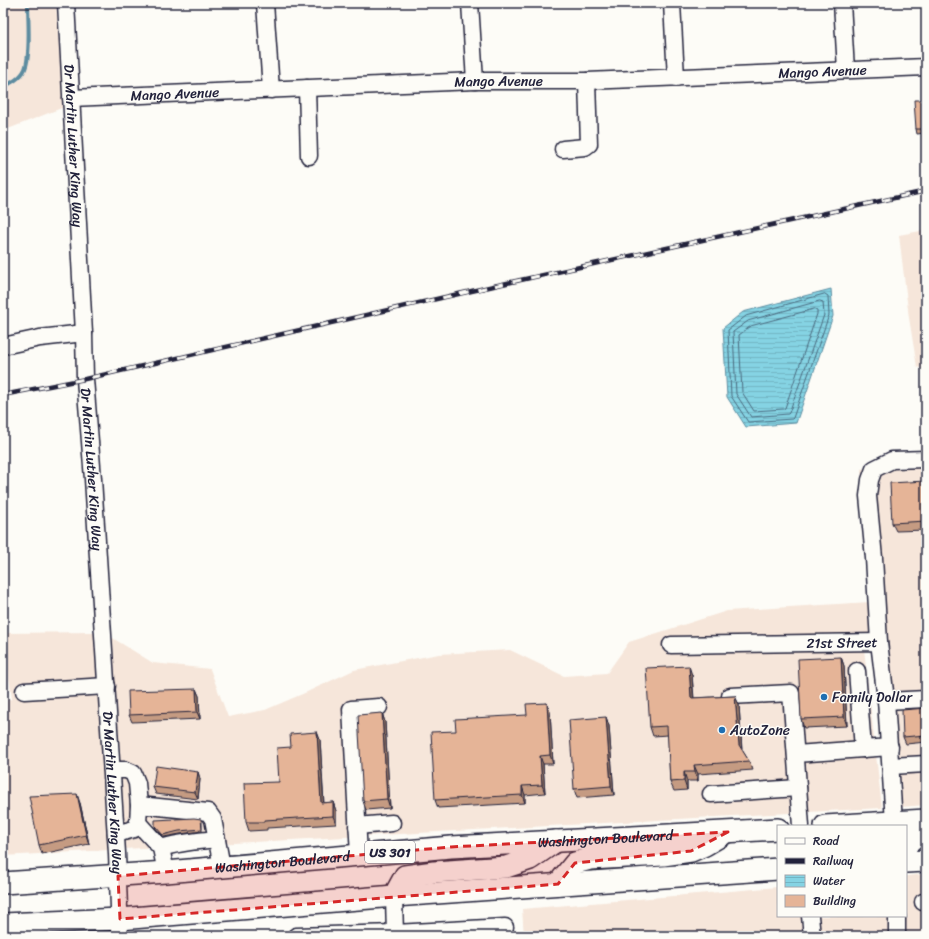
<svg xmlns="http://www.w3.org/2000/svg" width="929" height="939" font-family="Sriracha,sans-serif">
	<defs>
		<pattern id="water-rules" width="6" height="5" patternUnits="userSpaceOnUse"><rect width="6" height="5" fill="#85d3e3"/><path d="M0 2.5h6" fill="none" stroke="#73b5c4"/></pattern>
	</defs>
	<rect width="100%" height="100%" fill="#fdfcf7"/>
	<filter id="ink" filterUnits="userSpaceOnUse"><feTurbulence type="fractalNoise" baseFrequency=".025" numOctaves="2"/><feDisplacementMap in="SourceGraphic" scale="8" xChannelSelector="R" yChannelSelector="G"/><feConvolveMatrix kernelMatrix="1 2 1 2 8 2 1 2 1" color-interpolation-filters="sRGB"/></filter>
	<g filter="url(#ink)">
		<g fill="#f6e6da">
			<polygon points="3,3 56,3 64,107 3,131"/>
			<polygon points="926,230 926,370 917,367 909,318 899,235"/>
			<polygon points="926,456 926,805 900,807 879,635 664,638 665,652 864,649 882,808 124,849 111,637 153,663 210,669 228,717 265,710 307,692 354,670 439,654 510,650 564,676 607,673 629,642 727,611 870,602 861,469"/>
			<polygon points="96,632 109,850 3,856 3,700 12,699 3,633"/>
			<polygon points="926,874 926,936 905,936 904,916 906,916 906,876"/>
			<polygon points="778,887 778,916 889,916 890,936 524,936 522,909"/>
		</g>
		<polygon fill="url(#water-rules)" stroke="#5d8ca0" points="831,289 833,316 796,423 746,427 727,397 723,328 743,312"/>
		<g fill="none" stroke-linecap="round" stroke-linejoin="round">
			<g stroke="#4a697e" stroke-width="1">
				<polygon points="825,294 828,296 829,315 793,418 792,419 748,422 731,396 728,330 746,316"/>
				<polygon points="820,301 823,302 824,315 789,413 788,414 751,417 736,394 733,332 748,321"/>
				<polygon points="815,309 817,310 817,314 785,408 783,409 754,411 742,392 739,335 751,326"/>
			</g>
			<path stroke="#5d8ca0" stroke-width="4" d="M3,87C11,83 21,78 25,69C31,55 28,20 28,3"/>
			<defs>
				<g id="minor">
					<path id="s1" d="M66,3L84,333L85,379L93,479L117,853L120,936"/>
					<polyline points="265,3 271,90"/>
					<polyline points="470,3 475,81"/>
					<polyline points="672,3 676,78"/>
					<polyline points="842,3 846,70"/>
					<polyline points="307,88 309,156"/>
					<path id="s2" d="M71,98L475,81H587L926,67"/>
					<polyline points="563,149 585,147 589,144 587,81"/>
					<polyline points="3,346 40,338 84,333"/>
					<polyline points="879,642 874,558 868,496 870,480 874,469 892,460 926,459"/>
					<path id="s3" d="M671,645L879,642L886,700L894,822"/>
					<polyline points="857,671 863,749"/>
					<polyline points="24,691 107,686"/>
					<polyline points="730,696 791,693 801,826"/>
					<polyline points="886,701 926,699"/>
					<polyline points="796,754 890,747"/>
					<polyline points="891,766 926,764"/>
					<polyline points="112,770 126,770 133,773 137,783 139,805 138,823 134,829 116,834"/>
					<polyline points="711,794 798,788"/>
					<polyline points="139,805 208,812 213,819 222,867"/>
					<polyline points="138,823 161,848 166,872"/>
					<polyline points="357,826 392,823"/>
					<path d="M161,848C179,842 198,841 217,839"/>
					<polyline points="359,855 351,709 379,707"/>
					<polyline points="394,896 395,936"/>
					<polyline points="923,902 926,902"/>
					<polyline points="810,916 812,936"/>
					<polyline points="897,916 897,936"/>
					<polyline points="296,936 395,933 505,927"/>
				</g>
				<g id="major">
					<polyline points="825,826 926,820"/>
					<polyline points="906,847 910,841 926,827"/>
					<polyline points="906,862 926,861"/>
					<path id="s4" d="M3,883L166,872L451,847L778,829"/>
					<polyline points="558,884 575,863 590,859 663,855 691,851 705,845 722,835"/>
					<polyline points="394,896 405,876 434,872 506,867 530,859 556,841"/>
					<polyline points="3,924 120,919 394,896 778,869"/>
				</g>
			</defs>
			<use href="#minor" stroke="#22223b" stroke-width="19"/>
			<use href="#major" stroke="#22223b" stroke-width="24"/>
			<use href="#minor" stroke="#fdfcf7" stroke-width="16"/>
			<use href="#major" stroke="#fdfcf7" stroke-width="21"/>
			<defs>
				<polyline id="rail" points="3,395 85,379 498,285 926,191"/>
			</defs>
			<use href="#rail" stroke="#22223b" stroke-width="4.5"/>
			<use href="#rail" stroke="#fdfcf7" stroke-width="3" stroke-dasharray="9" stroke-linecap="butt"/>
		</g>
		<g fill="#c59b82" stroke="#22223b">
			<polygon points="926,100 926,133 917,134 916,129"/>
			<polygon points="926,481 926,530 896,531 892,523"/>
			<polygon points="841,657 844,666 847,726 804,728 801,719"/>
			<polygon points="692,675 694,698 735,696 739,705 742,750 749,761 753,770 698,774 698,781 687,781 687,790 674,791 670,782 668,735 653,736 650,727"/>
			<polygon points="196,689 199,696 200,719 132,722 129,715"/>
			<polygon points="547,703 550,712 553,764 543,764 545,793 525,795 525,803 438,808 435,800 527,715"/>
			<polygon points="926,708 926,742 906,744 903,737"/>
			<polygon points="382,713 385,722 390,808 366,810 363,801"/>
			<polygon points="606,717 609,726 614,795 577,798 574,789"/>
			<polygon points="317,732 320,740 324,803 333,802 336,811 336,824 267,828 267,830 249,831 246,822 279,782 291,747"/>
			<polygon points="198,772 200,779 198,799 156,794 153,787"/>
			<polygon points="80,803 89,844 42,854 39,845"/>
			<polygon points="202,821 202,831 180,834 164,837 156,829 155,826"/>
		</g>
		<g fill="#a07e6a" stroke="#22223b">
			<polygon points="841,657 844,666 847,726 844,717"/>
			<polygon points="689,666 692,675 694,707 691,698"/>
			<polygon points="196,689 199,696 200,719 197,712"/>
			<polygon points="735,696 739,705 742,754 739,745"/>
			<polygon points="547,703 550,712 553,764 550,755"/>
			<polygon points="382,713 385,722 390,808 387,799"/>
			<polygon points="606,717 609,726 614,795 611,786"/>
			<polygon points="317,732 320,740 324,811 321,803"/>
			<polygon points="540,756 543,764 545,793 542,785"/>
			<polygon points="694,765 698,774 698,781 695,772"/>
			<polygon points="198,772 200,779 198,799 195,792"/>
			<polygon points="684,772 687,781 687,790 684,781"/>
			<polygon points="522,786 525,795 525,803 522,795"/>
			<polygon points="77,794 80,803 89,844 86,835"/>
			<polygon points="333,802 336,811 336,824 333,816"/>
		</g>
		<g fill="#e5b497" stroke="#22223b">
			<polygon points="914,100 926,100 926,129 916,129"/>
			<polygon points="926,481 926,521 892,523 890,483"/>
			<polygon points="841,657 844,717 801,719 798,659"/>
			<polygon points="689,666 691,698 735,696 739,745 749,761 694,765 695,772 684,772 684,781 670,782 667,726 650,727 646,668"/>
			<polygon points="196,689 197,712 129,715 128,691"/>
			<polygon points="547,703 550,755 540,756 542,785 522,786 522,795 435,800 431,732 456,731 455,719 527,715 526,704"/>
			<polygon points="926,708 926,735 903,737 902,710"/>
			<polygon points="382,713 387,799 363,801 358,715"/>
			<polygon points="606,717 611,786 574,789 569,720"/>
			<polygon points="317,732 321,803 333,802 333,816 264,820 264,822 246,822 244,783 279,782 277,748 291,747 290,734"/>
			<polygon points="156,766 198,772 195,792 153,787"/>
			<polygon points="77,794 86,835 39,845 29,796"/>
			<polygon points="194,818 201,819 202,829 179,831 163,835 155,826 155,820"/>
		</g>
	</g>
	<path fill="#d62828" fill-opacity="0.2" stroke="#d62828" stroke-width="3" stroke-dasharray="8 5" stroke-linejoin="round" d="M728,832L691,851L575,863L558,884L120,919L118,876L451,847Z"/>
	<g fill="#1f6fb2" stroke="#fdfcf7" stroke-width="1.5">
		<circle cx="824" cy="697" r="4"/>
		<circle cx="722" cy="730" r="4"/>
	</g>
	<g text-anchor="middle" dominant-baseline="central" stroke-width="3" stroke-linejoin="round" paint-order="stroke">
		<rect fill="#fdfcf7" stroke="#646373" stroke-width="1" x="365" y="841" width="50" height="22" rx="3"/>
		<g font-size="13" font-weight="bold" fill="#22223b">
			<text x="390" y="852">US 301</text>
		</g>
		<g font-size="14" fill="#22223b" stroke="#fdfcf7">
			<text stroke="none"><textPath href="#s2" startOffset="752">Mango Avenue</textPath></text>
			<text stroke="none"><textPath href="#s2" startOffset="428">Mango Avenue</textPath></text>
			<text stroke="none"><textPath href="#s2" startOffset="104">Mango Avenue</textPath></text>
			<text stroke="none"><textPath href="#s1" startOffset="143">Dr Martin Luther King Way</textPath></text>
			<text stroke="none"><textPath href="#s1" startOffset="467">Dr Martin Luther King Way</textPath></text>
			<text stroke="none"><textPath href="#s3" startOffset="171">21st Street</textPath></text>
			<text stroke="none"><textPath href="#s1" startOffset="791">Dr Martin Luther King Way</textPath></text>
			<text stroke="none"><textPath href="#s4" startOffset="604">Washington Boulevard</textPath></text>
			<text stroke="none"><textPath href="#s4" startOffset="280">Washington Boulevard</textPath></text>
		</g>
		<g font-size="14" fill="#22223b" stroke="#fdfcf7" text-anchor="start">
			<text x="832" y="697">Family Dollar</text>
			<text x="730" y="730">AutoZone</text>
		</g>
	</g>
	<rect width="929" height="939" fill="none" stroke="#fdfcf7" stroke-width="16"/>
	<rect x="8" y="8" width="913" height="923" fill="none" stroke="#22223b" stroke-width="1.5" filter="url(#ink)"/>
	<rect x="777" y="825" width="130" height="92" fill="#fdfcf7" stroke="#a5a5ac"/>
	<rect x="785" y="838" width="20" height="6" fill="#fdfcf7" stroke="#a5a5ac"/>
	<text x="813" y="845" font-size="12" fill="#22223b">Road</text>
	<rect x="785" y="858" width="20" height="6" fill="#22223b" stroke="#a5a5ac"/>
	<text x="813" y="865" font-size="12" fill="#22223b">Railway</text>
	<rect x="785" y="875" width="20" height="12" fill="url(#water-rules)" stroke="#a5a5ac"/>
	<text x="813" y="885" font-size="12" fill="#22223b">Water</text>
	<rect x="785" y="895" width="20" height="12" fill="#e5b497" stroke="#a5a5ac"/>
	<text x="813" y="905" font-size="12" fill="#22223b">Building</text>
</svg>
